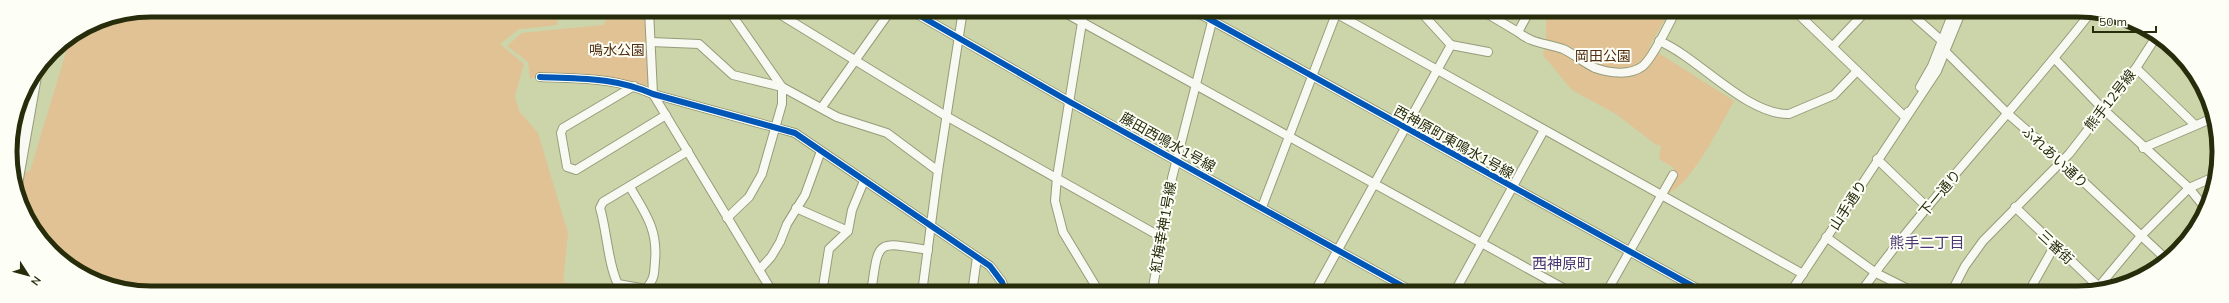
<svg xmlns="http://www.w3.org/2000/svg" width="2229" height="303" font-family="Mulish,'Noto Sans JP',sans-serif">
	<rect width="100%" height="100%" fill="#ccd4a9"/>
	<g fill="#e1c294">
		<polygon points="152,10 557,10 557,25 519,29 500,44 524,64 515,96 519,111 538,133 568,233 563,281 583,293 142,293 89,278 45,245 17,197 15,175 30,171 70,39 98,21"/>
		<path d="M1546,10H1670L1649,47L1734,101C1721,124 1692,183 1669,193L1661,190L1674,168L1659,159L1661,146L1655,144L1616,114L1572,90L1543,55L1546,41Z"/>
		<polygon points="644,13 648,84 645,86 621,79 579,73 571,76 540,74 530,79 528,62 507,46 522,33 603,25 611,14"/>
	</g>
	<g fill="none" stroke-linecap="round" stroke-linejoin="round">
		<defs>
			<g id="minor">
				<polyline points="649,10 653,94 773,293"/>
				<polyline points="714,10 732,15"/>
				<polyline points="773,10 946,116 1161,237"/>
				<polyline points="910,10 1070,102 1415,293"/>
				<polyline points="1060,10 1572,293"/>
				<polyline points="1084,10 1057,177 1055,201 1063,232 1095,285 1097,293"/>
				<polyline points="1193,10 1705,293"/>
				<polyline points="1330,10 1803,274"/>
				<polyline points="1481,10 1518,32 1530,10"/>
				<polyline points="1794,10 1905,117 1908,112"/>
				<polyline points="1907,10 1942,41 1946,52 2007,113 2055,155 2166,259"/>
				<path d="M1518,32C1532,44 1547,43 1563,49C1574,54 1584,63 1595,68C1609,73 1630,76 1643,66C1654,56 1669,24 1676,10"/>
				<path d="M1659,41C1698,57 1746,115 1789,114L1834,95L1857,71"/>
				<polyline points="651,42 699,44 733,75 782,87 837,117 887,133 938,171"/>
				<polyline points="1451,45 1488,52"/>
				<polyline points="1833,46 1867,10"/>
				<polyline points="2055,59 2102,108 2189,188 2206,209"/>
				<polyline points="2136,68 2195,125"/>
				<path d="M540,77C582,79 614,77 653,94L795,133L990,266L1002,282L1006,293"/>
				<polyline points="634,86 563,128 561,133 567,167 576,170 666,115"/>
				<polyline points="1920,87 1932,66 1954,10"/>
				<polyline points="822,107 891,10"/>
				<polyline points="2143,148 2213,118"/>
				<polyline points="1877,159 1927,207"/>
				<path d="M630,187C645,213 658,229 655,261C654,274 655,278 646,289L618,284C608,265 607,231 600,208L603,202L688,151"/>
				<polyline points="1262,207 1336,14"/>
				<polyline points="2015,207 2101,289"/>
				<polyline points="796,208 848,231"/>
				<polyline points="727,218 749,197 762,174 782,104 782,87 732,15 735,10"/>
				<polyline points="1826,237 1876,273 1916,293"/>
				<polyline points="759,270 771,257 780,242 787,224 805,195 821,151"/>
				<polyline points="2096,290 2141,236 2189,188 2214,177"/>
				<polyline points="822,293 829,249 848,231 852,210 864,181"/>
				<path d="M871,293C879,240 874,241 928,250"/>
				<polyline points="922,293 938,171 963,10"/>
				<polyline points="972,293 977,257"/>
				<polyline points="1152,293 1172,178 1215,10"/>
				<polyline points="1314,293 1451,45 1419,10"/>
				<polyline points="1454,293 1544,130"/>
				<polyline points="1606,293 1673,175"/>
				<polyline points="1790,293 1937,71 1962,10"/>
				<path d="M1860,293C1932,194 2017,108 2091,12"/>
				<polyline points="1951,293 1965,266 1983,241 2069,154 2136,68 2156,37"/>
				<polyline points="2028,293 2055,245"/>
			</g>
			<polyline id="highway" points="16,184 35,76"/>
		</defs>
		<use href="#minor" stroke="#969c7a" stroke-width="10"/>
		<use href="#highway" stroke="#969c7a" stroke-width="14"/>
		<use href="#minor" stroke="#f7f9f2" stroke-width="8"/>
		<use href="#highway" stroke="#f7f9f2" stroke-width="12"/>
		<defs>
			<g id="cycleway">
				<polyline points="910,10 1070,102 1415,293"/>
				<polyline points="1193,10 1705,293"/>
				<path d="M540,77C582,79 614,77 653,94L795,133L990,266L1002,282L1006,293"/>
			</g>
		</defs>
		<use href="#cycleway" stroke="#fdfff7" stroke-width="8"/>
		<use href="#cycleway" stroke="#0057b8" stroke-width="6"/>
	</g>
	<g text-anchor="middle" dominant-baseline="central" stroke-width="4" stroke-linejoin="round" paint-order="stroke">
		<g font-size="14" fill="#522f11" stroke="#fdfff7">
			<text x="617" y="50">鳴水公園</text>
			<text x="1603" y="56">岡田公園</text>
		</g>
		<g font-size="14" fill="#272c0b" stroke="#fdfff7">
			<text transform="translate(2110 100) rotate(-52)">熊手12号線</text>
			<text transform="translate(1168 142) rotate(29)">藤田西鳴水1号線</text>
			<text transform="translate(1454 142) rotate(29)">西神原町東鳴水1号線</text>
			<text transform="translate(2055 157) rotate(43)">ふれあい通り</text>
			<text transform="translate(1940 193) rotate(-50)">下一通り</text>
			<text transform="translate(1848 205) rotate(-57)">山手通り</text>
			<text transform="translate(1163 227) rotate(-80)">紅梅幸神1号線</text>
			<text transform="translate(2056 247) rotate(43)">三番街</text>
		</g>
		<g font-size="15" fill="#4a3672" stroke="#fdfff7">
			<text x="1927" y="242">熊手二丁目</text>
			<text x="1562" y="263">西神原町</text>
		</g>
	</g>
	<path d="M0 0H2229V303H0ZM151 17H2078A134 134 0 0 1 2212 151V152A134 134 0 0 1 2078 286H151A134 134 0 0 1 17 152V151A134 134 0 0 1 151 17Z" fill="#fdfff7" fill-rule="evenodd"/>
	<path fill="none" stroke="#272c0b" stroke-width="5" d="M151 17H2078A134 134 0 0 1 2212 151V152A134 134 0 0 1 2078 286H151A134 134 0 0 1 17 152V151A134 134 0 0 1 151 17Z"/>
	<g transform="translate(28 275) rotate(126)" stroke="#fdfff7" stroke-width="3" paint-order="stroke">
	<path d="M0-3L7 15L0 10L-7 15Z" fill="#272c0b"/>
	<text y="-6" font-size="11" font-weight="bold" text-anchor="middle" fill="#272c0b">N</text>
	</g>
	<path d="M2093 26v6h63v-6" fill="none" stroke="#272c0b" stroke-width="2"/>
	<text x="2099" y="26" font-size="12" fill="#272c0b" stroke="#fdfff7" stroke-width="3" paint-order="stroke">50 m</text>
</svg>
